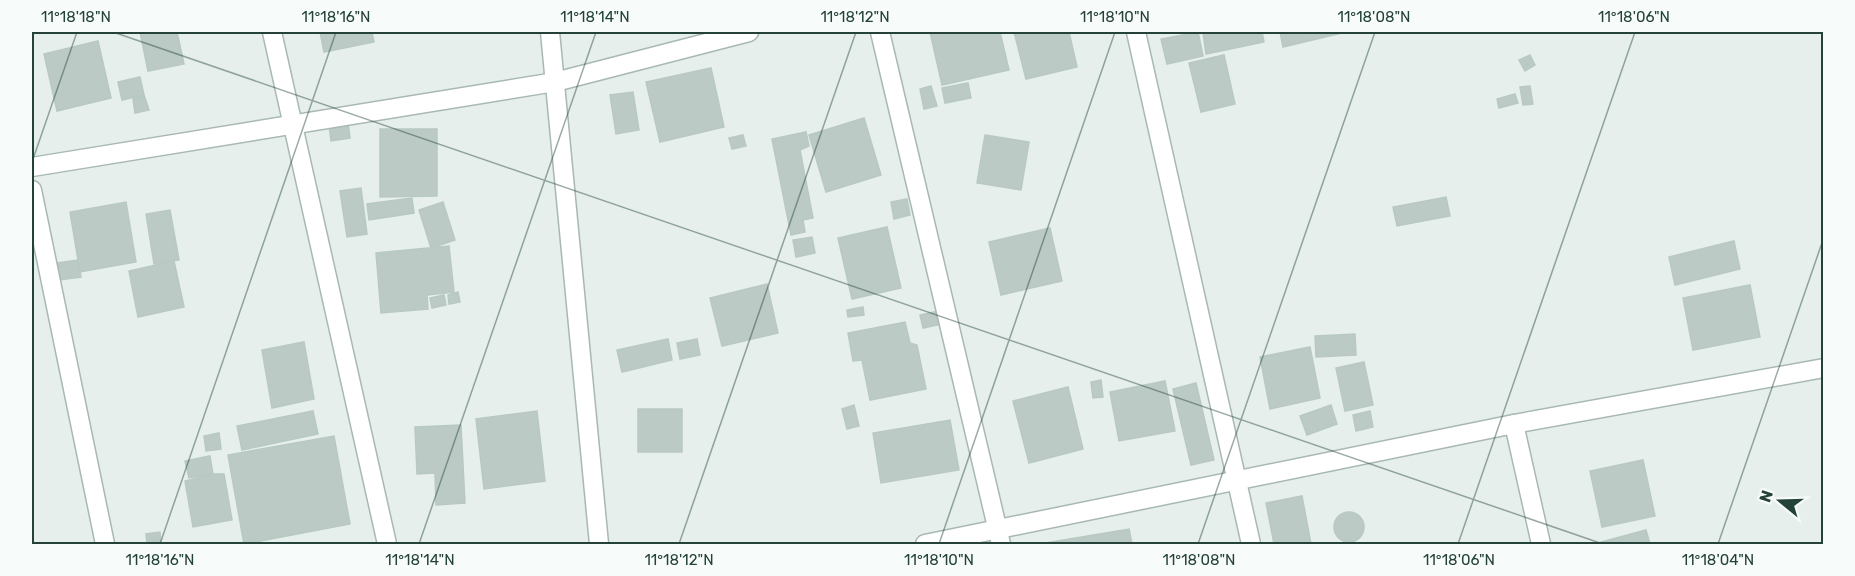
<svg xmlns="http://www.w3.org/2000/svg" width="1855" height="576" font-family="Rubik,sans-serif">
	<rect width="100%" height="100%" fill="#e6efeb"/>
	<g fill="#bbcac4" stroke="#b8c9c2" stroke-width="1.5">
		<polygon points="140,32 177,32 184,64 148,71"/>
		<polygon points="320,32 372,32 374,42 324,52"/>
		<polygon points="930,32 1000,32 1009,70 942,85"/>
		<polygon points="1014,32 1069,32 1077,67 1026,79"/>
		<polygon points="1198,32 1203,56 1167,64 1161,39"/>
		<polygon points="1203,32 1262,32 1264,42 1206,54"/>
		<polygon points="1280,32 1346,32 1283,47"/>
		<polygon points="98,41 111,98 57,111 44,54"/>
		<polygon points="1224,55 1235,104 1201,112 1189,63"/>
		<polygon points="1530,55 1535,65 1525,71 1519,60"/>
		<polygon points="711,68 724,127 660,142 646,82"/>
		<polygon points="140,77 144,95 122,100 118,82"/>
		<polygon points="968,83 971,98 945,103 942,88"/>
		<polygon points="931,86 937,106 924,109 920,89"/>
		<polygon points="1530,86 1533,104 1523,105 1520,87"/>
		<polygon points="633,92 639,130 616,134 610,95"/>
		<polygon points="1515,94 1518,103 1499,108 1497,99"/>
		<polygon points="144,95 149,110 135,113 133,99"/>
		<polygon points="864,118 881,175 826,192 809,135"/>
		<polygon points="348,122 350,138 331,141 329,125"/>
		<polygon points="380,129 437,129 437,196 380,197"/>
		<polygon points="806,132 809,146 800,150 813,218 803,220 805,232 791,235 772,139"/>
		<polygon points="743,135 746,146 732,149 729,138"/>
		<polygon points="985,135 1029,142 1021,190 977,183"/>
		<polygon points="361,188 367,234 347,237 340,191"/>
		<polygon points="1446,197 1450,216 1397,226 1393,207"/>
		<polygon points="412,198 414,213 369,220 367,204"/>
		<polygon points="907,199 910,215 894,219 891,202"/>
		<polygon points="126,202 136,262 80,272 70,212"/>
		<polygon points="443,202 455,240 431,248 419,210"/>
		<polygon points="170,210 179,260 154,264 146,214"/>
		<polygon points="887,227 901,288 852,299 838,238"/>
		<polygon points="1050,228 1062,281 1001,295 989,242"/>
		<polygon points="812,237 815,253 796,257 793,240"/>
		<polygon points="1734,241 1740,269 1675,285 1669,257"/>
		<polygon points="449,246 454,292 427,295 428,309 381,313 376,253"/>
		<polygon points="78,260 81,277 59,280 57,263"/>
		<polygon points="174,261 184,307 138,317 129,271"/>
		<polygon points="767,284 778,333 722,346 710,298"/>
		<polygon points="1750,285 1760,337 1693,350 1683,298"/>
		<polygon points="458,292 460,302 449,304 448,295"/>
		<polygon points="444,295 446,305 432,308 430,298"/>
		<polygon points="863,307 864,315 848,317 847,310"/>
		<polygon points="939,311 942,324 923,328 920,315"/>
		<polygon points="905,322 910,343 917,345 926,389 870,400 862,360 853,361 848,333"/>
		<polygon points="1355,334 1356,355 1316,357 1315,336"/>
		<polygon points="668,339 672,360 622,372 617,350"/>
		<polygon points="697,339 700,355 680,359 677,343"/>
		<polygon points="304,342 314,399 272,408 262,350"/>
		<polygon points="1310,347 1320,398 1270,409 1260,357"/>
		<polygon points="1364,362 1373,405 1345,411 1336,368"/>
		<polygon points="1101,380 1103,397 1093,398 1091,382"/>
		<polygon points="1165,381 1175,431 1119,441 1110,392"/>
		<polygon points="1196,383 1214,460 1191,465 1173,389"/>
		<polygon points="1068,387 1083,449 1029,463 1013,401"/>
		<polygon points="854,405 859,426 847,429 842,409"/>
		<polygon points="1331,405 1337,424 1307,435 1300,416"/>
		<rect x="638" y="409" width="44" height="43"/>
		<polygon points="313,411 318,434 242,450 237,426"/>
		<polygon points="537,411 545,481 484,489 476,419"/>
		<polygon points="1370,411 1373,427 1356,431 1353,415"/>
		<polygon points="950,420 959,470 881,483 873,433"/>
		<polygon points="461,425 465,503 436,505 435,473 417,474 415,427"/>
		<polygon points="219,433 221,449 206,451 204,436"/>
		<polygon points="334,436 350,524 244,544 228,455"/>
		<polygon points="210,456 213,474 189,478 185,461"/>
		<polygon points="1643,460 1655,516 1602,527 1590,471"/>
		<polygon points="213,474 224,474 232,520 193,527 185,481"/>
		<polygon points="1302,496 1311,544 1274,544 1266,503"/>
		<circle cx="1349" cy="527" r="15"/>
		<polygon points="1129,529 1132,544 1046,544 1046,543"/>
		<polygon points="1646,530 1650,544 1601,544 1601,542"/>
		<polygon points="160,532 161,544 147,544 146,534"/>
	</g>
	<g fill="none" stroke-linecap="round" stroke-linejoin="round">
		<defs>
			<g id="minor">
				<polyline points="272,32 387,544"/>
				<polyline points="550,32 599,544"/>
				<polyline points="880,32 1001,544"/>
				<polyline points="1136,32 1251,544"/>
				<polyline points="32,167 555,82 749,32"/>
				<polyline points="32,190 105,544"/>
				<polyline points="1514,424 1541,544"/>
				<polyline points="925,544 1514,424 1824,368"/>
			</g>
		</defs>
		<use href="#minor" stroke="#a8b8b2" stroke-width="21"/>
		<use href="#minor" stroke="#fff" stroke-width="18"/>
	</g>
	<path fill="none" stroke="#24423a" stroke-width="1.5" stroke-opacity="0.45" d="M113,32L1603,544M32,162L77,32M160,544L336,32M419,544L596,32M679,544L856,32M939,544L1115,32M1198,544L1375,32M1458,544L1635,32M1718,544L1824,237"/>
	<rect width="1855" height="576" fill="none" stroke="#f7fbf9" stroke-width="66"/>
	<g transform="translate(1780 501) rotate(289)" stroke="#f7fbf9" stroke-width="4.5" paint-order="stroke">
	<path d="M0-4.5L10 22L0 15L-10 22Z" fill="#24423a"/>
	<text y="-9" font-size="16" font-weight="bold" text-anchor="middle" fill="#24423a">N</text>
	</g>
	<rect x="33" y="33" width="1789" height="510" fill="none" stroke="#24423a" stroke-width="2"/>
	<g font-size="15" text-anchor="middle" fill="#24423a">
		<text x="76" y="22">11°18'18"N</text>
		<text x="336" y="22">11°18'16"N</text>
		<text x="595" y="22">11°18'14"N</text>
		<text x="855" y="22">11°18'12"N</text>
		<text x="1115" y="22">11°18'10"N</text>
		<text x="1374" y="22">11°18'08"N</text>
		<text x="1634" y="22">11°18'06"N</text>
		<text x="160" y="565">11°18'16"N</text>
		<text x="420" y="565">11°18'14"N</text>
		<text x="679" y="565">11°18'12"N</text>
		<text x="939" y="565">11°18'10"N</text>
		<text x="1199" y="565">11°18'08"N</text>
		<text x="1459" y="565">11°18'06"N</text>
		<text x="1718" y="565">11°18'04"N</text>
	</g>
</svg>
